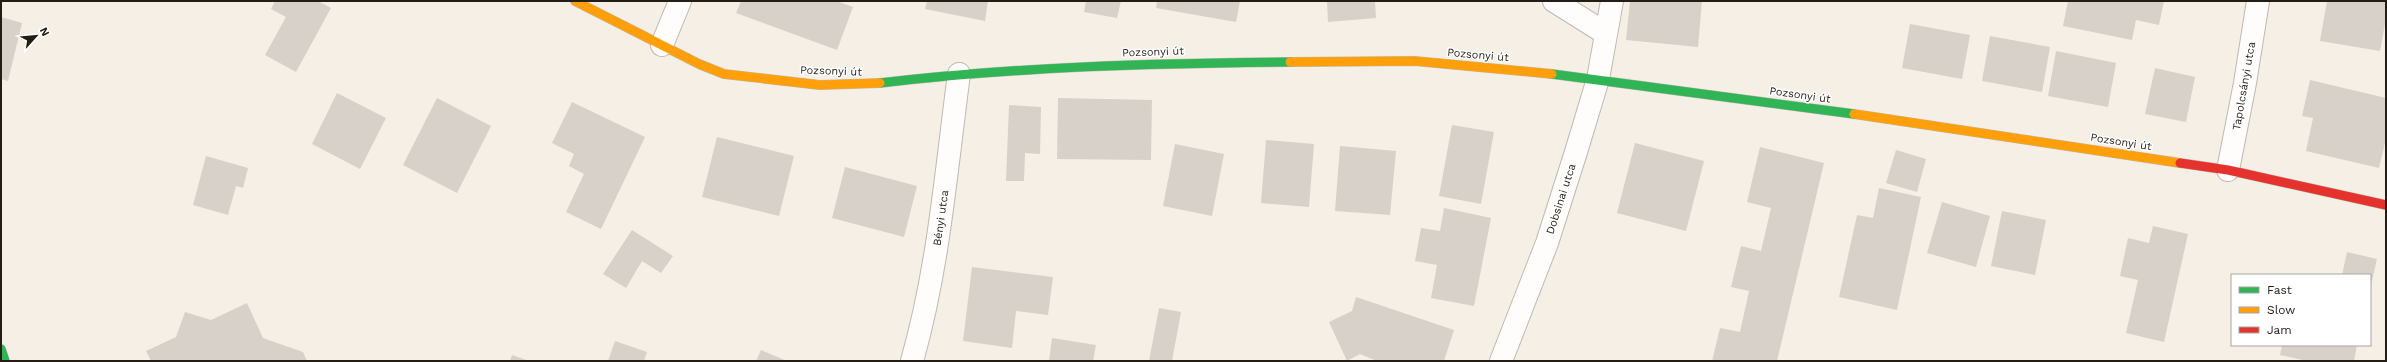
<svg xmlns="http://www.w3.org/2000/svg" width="2387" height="362" font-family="'Work Sans',sans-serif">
	<rect width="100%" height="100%" fill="#f6efe5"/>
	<g fill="#d8d1ca">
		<polygon points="275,1 318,1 331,8 296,72 265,55 286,17 271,9"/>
		<polygon points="741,1 837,1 853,7 837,50 736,13"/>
		<polygon points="927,1 988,1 985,21 925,9"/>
		<polygon points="1086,1 1121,1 1117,18 1084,12"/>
		<polygon points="1157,1 1240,1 1236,22 1156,8"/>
		<polygon points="1327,1 1375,1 1376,18 1328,22"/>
		<polygon points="1630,1 1702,1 1698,47 1626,40"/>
		<polygon points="2068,1 2164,1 2159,25 2136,20 2132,40 2063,26"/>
		<polygon points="2327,1 2386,1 2386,19 2380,51 2320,41"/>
		<polygon points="1,17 22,23 8,81 1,79"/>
		<polygon points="1910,24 1970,35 1962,79 1902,68"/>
		<polygon points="1990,36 2050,47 2042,92 1982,81"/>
		<polygon points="2056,51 2116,63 2108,107 2048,96"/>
		<polygon points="2155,68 2195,77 2186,122 2145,114"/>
		<polygon points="2310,80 2386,98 2386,139 2379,168 2306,151 2313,118 2302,116"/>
		<polygon points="337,93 386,118 360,169 312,144"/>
		<polygon points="437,98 491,126 457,193 403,165"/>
		<polygon points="1058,98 1152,100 1151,160 1057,159"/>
		<polygon points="572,102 645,137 601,229 566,212 584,174 569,166 574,154 552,143"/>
		<polygon points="1009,105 1041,107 1040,154 1025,153 1024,181 1006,181"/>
		<polygon points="1452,125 1494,132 1481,204 1439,196"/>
		<polygon points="717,137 794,156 779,216 702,197"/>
		<polygon points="1266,140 1314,144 1309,207 1261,203"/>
		<polygon points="1635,143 1704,161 1686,231 1617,213"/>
		<polygon points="1175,144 1224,154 1212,216 1163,206"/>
		<polygon points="1340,146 1396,151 1390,215 1335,211"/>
		<polygon points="1760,147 1824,163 1777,361 1712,361 1720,328 1740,332 1749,291 1731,287 1741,246 1761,251 1771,208 1747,202"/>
		<polygon points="1896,150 1926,159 1917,192 1886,183"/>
		<polygon points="206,156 248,168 243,188 236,186 228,215 193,205"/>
		<polygon points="845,167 917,186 904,237 832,218"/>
		<polygon points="1879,188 1921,197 1897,310 1839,297 1857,215 1873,218"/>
		<polygon points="1942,202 1990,216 1976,267 1927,253"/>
		<polygon points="1444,208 1491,218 1474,306 1431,298 1437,265 1415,261 1421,228 1440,231"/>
		<polygon points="2002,211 2046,220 2035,275 1991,266"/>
		<polygon points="2153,226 2188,234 2164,342 2126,333 2138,280 2120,276 2128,238 2149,243"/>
		<polygon points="632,230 673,256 661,273 642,261 626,288 603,274"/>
		<polygon points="2347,252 2377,259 2371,285 2370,275 2342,275"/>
		<polygon points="972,267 1053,277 1048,315 1016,311 1012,348 963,341"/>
		<polygon points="1356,297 1454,330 1444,361 1377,361 1360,354 1347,361 1329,322 1352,311"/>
		<polygon points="247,303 263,338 303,352 307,361 151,361 146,351 176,337 185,312 211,320"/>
		<polygon points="1159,308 1181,312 1172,361 1149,361"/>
		<polygon points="1052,338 1096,345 1093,361 1049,361"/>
		<polygon points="615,341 647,352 644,361 608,361"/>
		<polygon points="2282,345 2357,345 2354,361 2307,361 2280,355"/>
		<polygon points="761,350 787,361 756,361"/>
		<polygon points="512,355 529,361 510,361"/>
	</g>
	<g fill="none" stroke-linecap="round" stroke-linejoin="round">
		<defs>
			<g id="street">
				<polyline points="1554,1 1605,33"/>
				<polyline points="662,45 680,1"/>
				<polyline points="2228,170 2245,83 2258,1"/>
				<path d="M912,361C939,266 946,171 959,74"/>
				<polyline points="1501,361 1547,243 1576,152 1598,79 1612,1"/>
			</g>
			<g id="fast">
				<polyline points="1552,74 1854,114"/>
				<path d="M880,83C1016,67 1153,63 1290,62"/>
				<polyline points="1,349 5,361"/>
			</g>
			<g id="slow">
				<polyline points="575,1 699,64 724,74 820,85 880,83"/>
				<polyline points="1290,62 1415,61 1552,74"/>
				<polyline points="1854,114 2180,163"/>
			</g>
			<polyline id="jam" points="2180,163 2228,170 2386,205"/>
		</defs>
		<use href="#street" stroke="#bfb9b1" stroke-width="24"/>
		<use href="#fast" stroke="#bfb9b1" stroke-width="10"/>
		<use href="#slow" stroke="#bfb9b1" stroke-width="10"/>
		<use href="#jam" stroke="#bfb9b1" stroke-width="10"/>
		<use href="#street" stroke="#fefdfb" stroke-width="22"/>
		<use href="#fast" stroke="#30b455" stroke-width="9"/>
		<use href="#slow" stroke="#ff9f0a" stroke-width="9"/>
		<use href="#jam" stroke="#e5322d" stroke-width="9"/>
	</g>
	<g text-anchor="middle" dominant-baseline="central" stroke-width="3" stroke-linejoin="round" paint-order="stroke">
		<g font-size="11" fill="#231d15" stroke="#fff">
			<text transform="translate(1153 52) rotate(-2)">Pozsonyi út</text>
			<text transform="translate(1478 55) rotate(5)">Pozsonyi út</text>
			<text transform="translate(831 71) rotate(2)">Pozsonyi út</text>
			<text transform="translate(2244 86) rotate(-80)">Tapolcsányi utca</text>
			<text transform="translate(1800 95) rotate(8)">Pozsonyi út</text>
			<text transform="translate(2121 142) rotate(9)">Pozsonyi út</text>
			<text transform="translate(1561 199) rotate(-72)">Dobsinai utca</text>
			<text transform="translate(941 218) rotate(-82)">Bényi utca</text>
		</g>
	</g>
	<rect width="2387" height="362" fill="none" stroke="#231d15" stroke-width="4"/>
	<rect x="2231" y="274" width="140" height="72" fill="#ffffff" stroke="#a7a5a1"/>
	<rect x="2239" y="287" width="20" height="6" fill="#30b455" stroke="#a7a5a1"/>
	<text x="2267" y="294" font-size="12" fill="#231d15">Fast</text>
	<rect x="2239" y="307" width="20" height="6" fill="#ff9f0a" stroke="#a7a5a1"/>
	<text x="2267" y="314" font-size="12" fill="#231d15">Slow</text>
	<rect x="2239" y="327" width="20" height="6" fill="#e5322d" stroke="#a7a5a1"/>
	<text x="2267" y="334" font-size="12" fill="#231d15">Jam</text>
	<g transform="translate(36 36) rotate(63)" stroke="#ffffff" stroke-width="3" paint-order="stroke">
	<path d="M0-3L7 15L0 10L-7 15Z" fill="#231d15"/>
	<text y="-6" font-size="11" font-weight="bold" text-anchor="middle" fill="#231d15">N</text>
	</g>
</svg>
